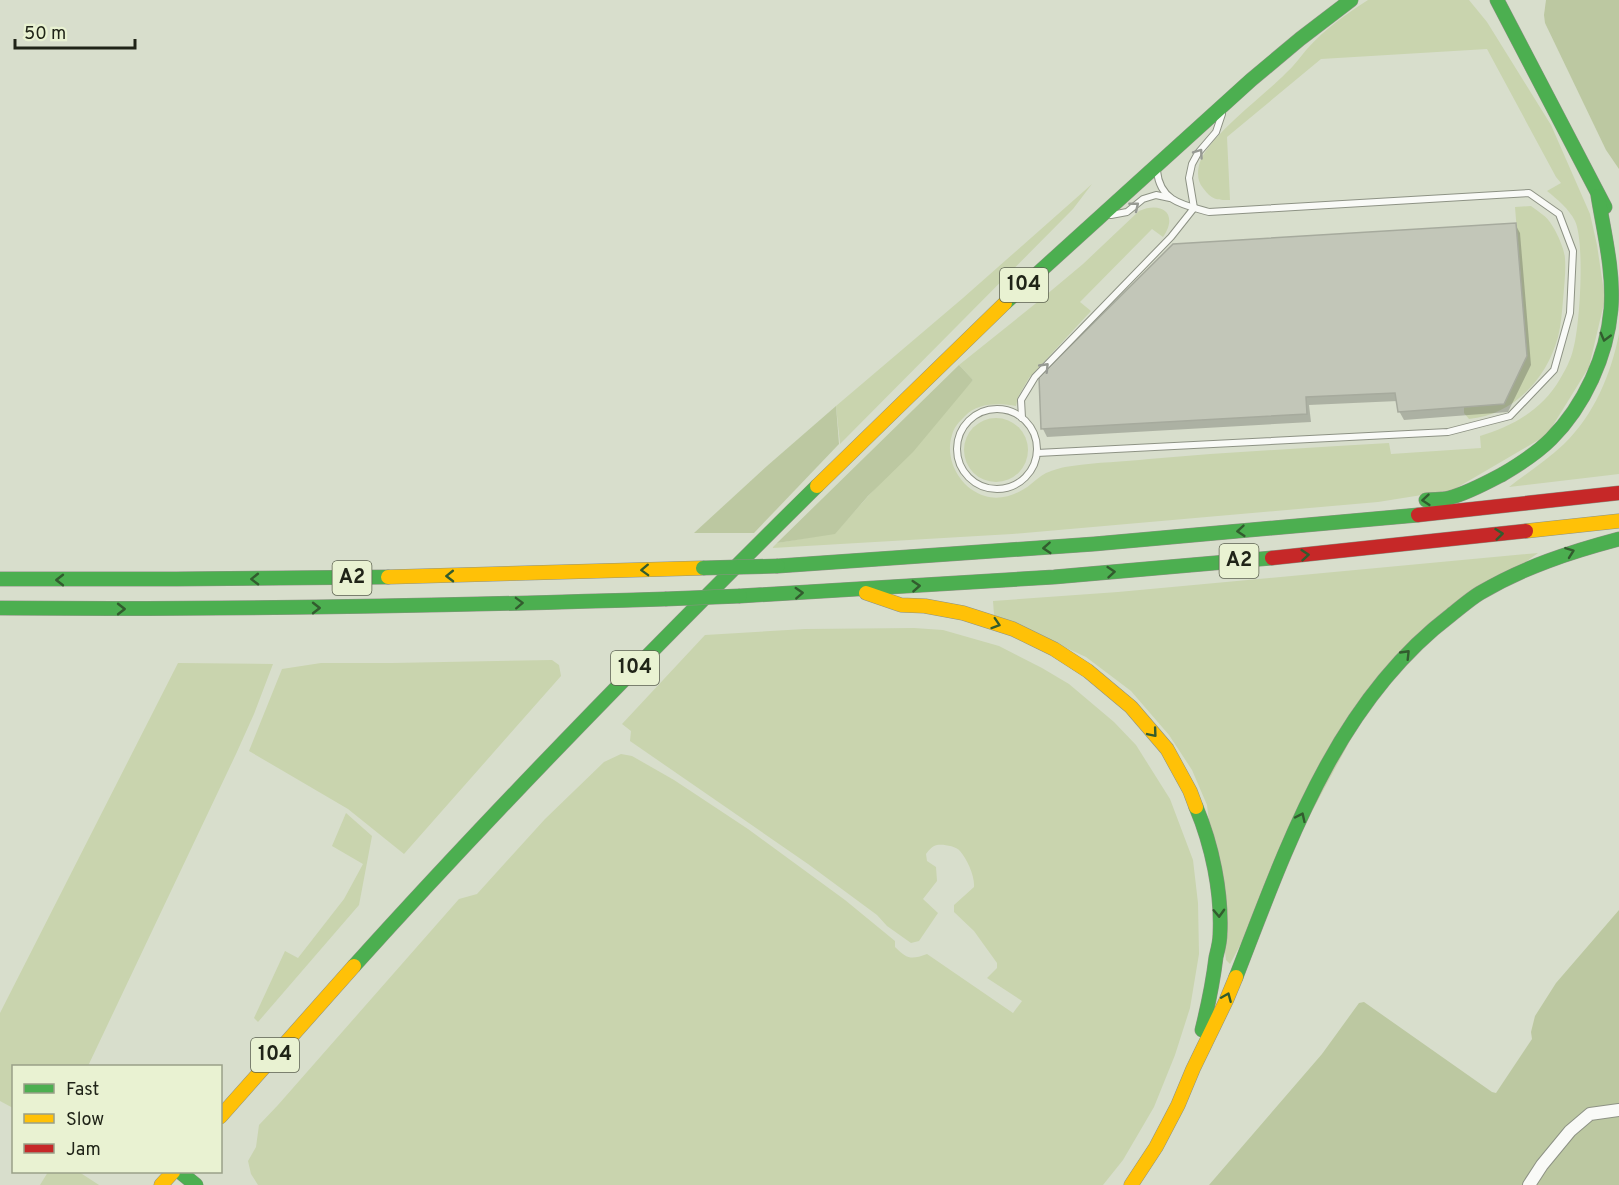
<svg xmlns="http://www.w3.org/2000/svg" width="1619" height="1185" font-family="Overpass,sans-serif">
	<rect width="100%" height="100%" fill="#d8decc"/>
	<g fill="#c9d4ae">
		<path d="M1368,0H1469L1487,22L1551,125L1590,214L1597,245L1605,299L1589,367L1547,435L1453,490L1378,502L1012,534L772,548L777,543L835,533L973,380L959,365L1040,300L1083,264L1139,211C1162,201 1179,214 1163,237L1152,229L1080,302L1091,311L1029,378L1018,397L1016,406C998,403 978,403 965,416C959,422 954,427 952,435C944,459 960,489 985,496C1001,501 1019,494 1031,484C1036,480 1040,476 1046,473C1053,470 1063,467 1072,466C1097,462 1123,462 1149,459C1228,452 1309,448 1389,443L1391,454L1481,448L1480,436C1512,427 1543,409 1560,379C1565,371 1571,359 1573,350C1580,327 1585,242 1575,221C1569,209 1557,199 1547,191L1561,183L1556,177L1487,49L1321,59L1227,137L1230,200C1216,200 1212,200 1203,188C1197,181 1197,171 1200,162C1210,135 1265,95 1286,73C1294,66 1300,57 1307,49C1326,28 1345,15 1368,0Z"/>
		<polygon points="1092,184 1073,209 840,444 836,406 963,298"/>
		<path d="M1531,206C1537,211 1545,215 1549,221C1555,228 1565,249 1565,259C1566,272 1564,287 1563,300C1562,312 1561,325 1558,337C1547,378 1514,415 1469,419L1464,413V407L1527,356L1515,207Z"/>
		<path d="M1619,334V474L1509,487C1527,473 1547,460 1564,444C1594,415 1611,374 1619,334Z"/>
		<circle cx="996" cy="450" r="32"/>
		<polygon points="1538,553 1395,657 1230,964 1226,960 1207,805 1192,770 1169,735 1131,691 1086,657 994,615 993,601 1118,592"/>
		<path d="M914,628L943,630L999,646L1042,668L1069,684L1114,722L1136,745L1170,799L1193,860L1198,903L1199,954L1190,1008L1175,1055L1154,1107L1123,1160L1103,1185H258L251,1174L248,1161L256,1147L259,1125L278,1105L459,899L477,894L545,819L604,762L621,754L632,756L674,780L748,829L845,900L895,941V947C907,959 911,960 927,954L1013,1013L1022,1001L987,978L997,968V963L974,931L954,912V905L974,887C975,876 967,859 960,851C956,846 943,844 937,845C932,846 929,850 926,854L927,861L936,867L937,881L923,899L938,913L919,941L911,943L887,926L877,915L808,864L630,741L631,731L622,724L705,635L805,629Z"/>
		<polygon points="552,660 559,665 561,676 404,854 348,809 249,751 282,669 321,663 392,663"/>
		<polygon points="178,663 273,664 254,714 236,754 88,1066 14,1066 13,1108 0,1101 0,1013"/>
		<polygon points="346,813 372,836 359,905 258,1022 254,1018 285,951 298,958 344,899 363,864 332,846"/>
		<polygon points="48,1172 79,1172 99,1185 40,1185"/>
	</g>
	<g fill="#bcc8a1">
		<polygon points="1546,0 1619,0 1619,169 1606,150 1545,23 1544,15"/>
		<polygon points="959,365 973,380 913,452 868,496 835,534 777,543"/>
		<polygon points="836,406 839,444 754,533 694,533 767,466"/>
		<polygon points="1619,910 1619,1185 1209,1185 1322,1054 1359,1003 1364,1002 1492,1092 1496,1093 1532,1039 1531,1032 1535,1016 1556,983"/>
	</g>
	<polygon fill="#0003" points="1515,224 1520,233 1531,365 1508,412 1404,420 1399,411 1398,401 1309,405 1311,422 1047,437 1043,429"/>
	<polygon fill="#c2c6b8" stroke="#a6aa9d" stroke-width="1.5" points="1516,223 1527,356 1504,404 1398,412 1395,393 1306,397 1307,414 1041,429 1039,377 1173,244"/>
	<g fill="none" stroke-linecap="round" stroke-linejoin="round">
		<defs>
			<g id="lane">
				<polyline points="1194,208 1189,178 1192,164 1198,153 1216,132 1222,114"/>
				<polyline points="1111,215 1127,212 1143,199 1156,195 1170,198"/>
				<circle cx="997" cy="449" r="40"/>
				<polyline points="1022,418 1021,400 1035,377 1171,237 1194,208"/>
				<path d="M1037,453L1448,432L1510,416L1554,370L1570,313L1573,251L1559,214L1529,193L1209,212C1184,205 1160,202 1157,171"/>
			</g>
			<polyline id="street" points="1529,1185 1542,1165 1570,1131 1590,1114 1619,1110"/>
			<g id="fast">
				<polyline points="1497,0 1605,207"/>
				<polyline points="1005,303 1251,80 1300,39 1351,0"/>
				<path d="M1426,500C1434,499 1441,500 1449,498C1468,493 1486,483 1503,474C1520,464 1537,453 1551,439C1584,406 1607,356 1611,309C1614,271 1604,233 1598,196"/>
				<polyline points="778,566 1094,544 1418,515"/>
				<polyline points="0,579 176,579 388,577"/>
				<polyline points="740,596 1054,577 1272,558"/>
				<path d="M0,608C222,610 443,606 665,599"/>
				<path d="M1196,807C1212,845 1222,892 1220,934C1220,942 1218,949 1216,957C1213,982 1208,1006 1202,1030"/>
				<path d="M354,966C503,801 659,642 817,486"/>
				<path d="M1236,977C1287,846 1335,703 1451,615C1460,608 1470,599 1480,593C1524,567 1570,552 1619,539"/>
				<polyline points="180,1172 196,1185"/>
			</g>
			<g id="slow">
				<polyline points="817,486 1005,303"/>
				<polyline points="1526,531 1619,521"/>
				<polyline points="388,577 703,568"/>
				<polyline points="866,593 901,605 925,606 963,613 1013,629 1054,649 1088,671 1131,707 1167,749 1190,791 1196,807"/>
				<polyline points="220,1117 354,966"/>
				<polyline points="161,1185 173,1172"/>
				<polyline points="1131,1185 1156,1147 1178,1105 1193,1069 1226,1001 1236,977"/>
			</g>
			<g id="jam">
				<polyline points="1418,515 1619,493"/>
				<polyline points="1272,558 1526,531"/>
			</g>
		</defs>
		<use href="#lane" stroke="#8d9284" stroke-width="8"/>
		<use href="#street" stroke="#8d9284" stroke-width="14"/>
		<use href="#fast" stroke="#8d9284" stroke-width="15"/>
		<use href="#slow" stroke="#8d9284" stroke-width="15"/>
		<use href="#jam" stroke="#8d9284" stroke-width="15"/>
		<use href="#lane" stroke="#f9faf7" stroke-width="6"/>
		<use href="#street" stroke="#f9faf7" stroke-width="12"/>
		<use href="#fast" stroke="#4caf50" stroke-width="14"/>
		<use href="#slow" stroke="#ffc107" stroke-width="14"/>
		<use href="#jam" stroke="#c62828" stroke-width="14"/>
		<defs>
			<g id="fast-bridge">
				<polyline points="703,568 778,566"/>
				<polyline points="665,599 740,596"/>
			</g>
		</defs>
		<use href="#fast-bridge" stroke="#8d9284" stroke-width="15" stroke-linecap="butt"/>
		<use href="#fast-bridge" stroke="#4caf50" stroke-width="14"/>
	</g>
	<defs><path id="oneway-chevron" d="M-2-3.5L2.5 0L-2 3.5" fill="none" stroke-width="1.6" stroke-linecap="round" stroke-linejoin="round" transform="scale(1.5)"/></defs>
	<g stroke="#979a93">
		<use href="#oneway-chevron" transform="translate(1199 153) rotate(-55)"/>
		<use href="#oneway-chevron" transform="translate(1135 206) rotate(-39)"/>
		<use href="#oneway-chevron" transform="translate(1045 367) rotate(-46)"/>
	</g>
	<g stroke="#325c2e">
		<use href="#oneway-chevron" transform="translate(1605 337) rotate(105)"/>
		<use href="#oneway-chevron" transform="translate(1426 500) rotate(175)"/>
		<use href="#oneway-chevron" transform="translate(1241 531) rotate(175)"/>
		<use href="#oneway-chevron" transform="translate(1499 534) rotate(-6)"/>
		<use href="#oneway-chevron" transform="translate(1047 548) rotate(176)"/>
		<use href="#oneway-chevron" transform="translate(1570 552) rotate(-20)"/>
		<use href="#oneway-chevron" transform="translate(1305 555) rotate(-5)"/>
		<use href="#oneway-chevron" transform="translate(645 570) rotate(178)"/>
		<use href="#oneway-chevron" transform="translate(1111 572) rotate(-5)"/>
		<use href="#oneway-chevron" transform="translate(450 576) rotate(179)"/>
		<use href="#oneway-chevron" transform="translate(255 579) rotate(179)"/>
		<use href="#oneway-chevron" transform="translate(60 580) rotate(-180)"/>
		<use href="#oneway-chevron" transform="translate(916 586) rotate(-4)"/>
		<use href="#oneway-chevron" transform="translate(799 593) rotate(-3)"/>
		<use href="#oneway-chevron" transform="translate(519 603) rotate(-2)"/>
		<use href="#oneway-chevron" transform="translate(316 608)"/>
		<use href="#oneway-chevron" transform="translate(121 609)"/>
		<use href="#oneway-chevron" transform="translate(996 624) rotate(18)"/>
		<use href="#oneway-chevron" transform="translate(1406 654) rotate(-46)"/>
		<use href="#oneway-chevron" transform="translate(1153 733) rotate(50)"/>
		<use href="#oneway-chevron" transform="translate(1301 817) rotate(-65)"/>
		<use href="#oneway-chevron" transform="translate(1219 913) rotate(88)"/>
		<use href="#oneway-chevron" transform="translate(1227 997) rotate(-67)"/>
	</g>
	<g text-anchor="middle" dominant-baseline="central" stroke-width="4.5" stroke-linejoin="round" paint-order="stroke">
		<g fill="#e9f2d2" stroke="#5c6250" stroke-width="1.5">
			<rect x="1000" y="268" width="48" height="34" rx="4.5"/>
			<rect x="1219.5" y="544" width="39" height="34" rx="4.5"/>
			<rect x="332.5" y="561" width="39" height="34" rx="4.5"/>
			<rect x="611" y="651" width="48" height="34" rx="4.5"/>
			<rect x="251" y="1038" width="48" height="34" rx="4.5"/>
		</g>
		<g font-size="20" font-weight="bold" fill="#202418">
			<text x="1024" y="285">104</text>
			<text x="1239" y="561">A2</text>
			<text x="352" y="578">A2</text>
			<text x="635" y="668">104</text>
			<text x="275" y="1055">104</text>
		</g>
	</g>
	<rect x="12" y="1065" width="210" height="108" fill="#e9f2d2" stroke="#99a088" stroke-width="1.5"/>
	<rect x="24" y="1084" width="30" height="9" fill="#4caf50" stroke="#99a088" stroke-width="1.5"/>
	<text x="66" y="1095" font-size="18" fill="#202418">Fast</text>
	<rect x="24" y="1114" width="30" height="9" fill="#ffc107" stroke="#99a088" stroke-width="1.5"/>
	<text x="66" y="1125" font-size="18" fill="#202418">Slow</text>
	<rect x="24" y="1144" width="30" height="9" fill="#c62828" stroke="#99a088" stroke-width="1.5"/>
	<text x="66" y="1155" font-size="18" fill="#202418">Jam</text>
	<path d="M15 39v9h120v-9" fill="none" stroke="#202418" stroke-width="3"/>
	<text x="24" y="39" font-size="18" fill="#202418" stroke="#e9f2d2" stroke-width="4.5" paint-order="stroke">50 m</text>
</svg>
